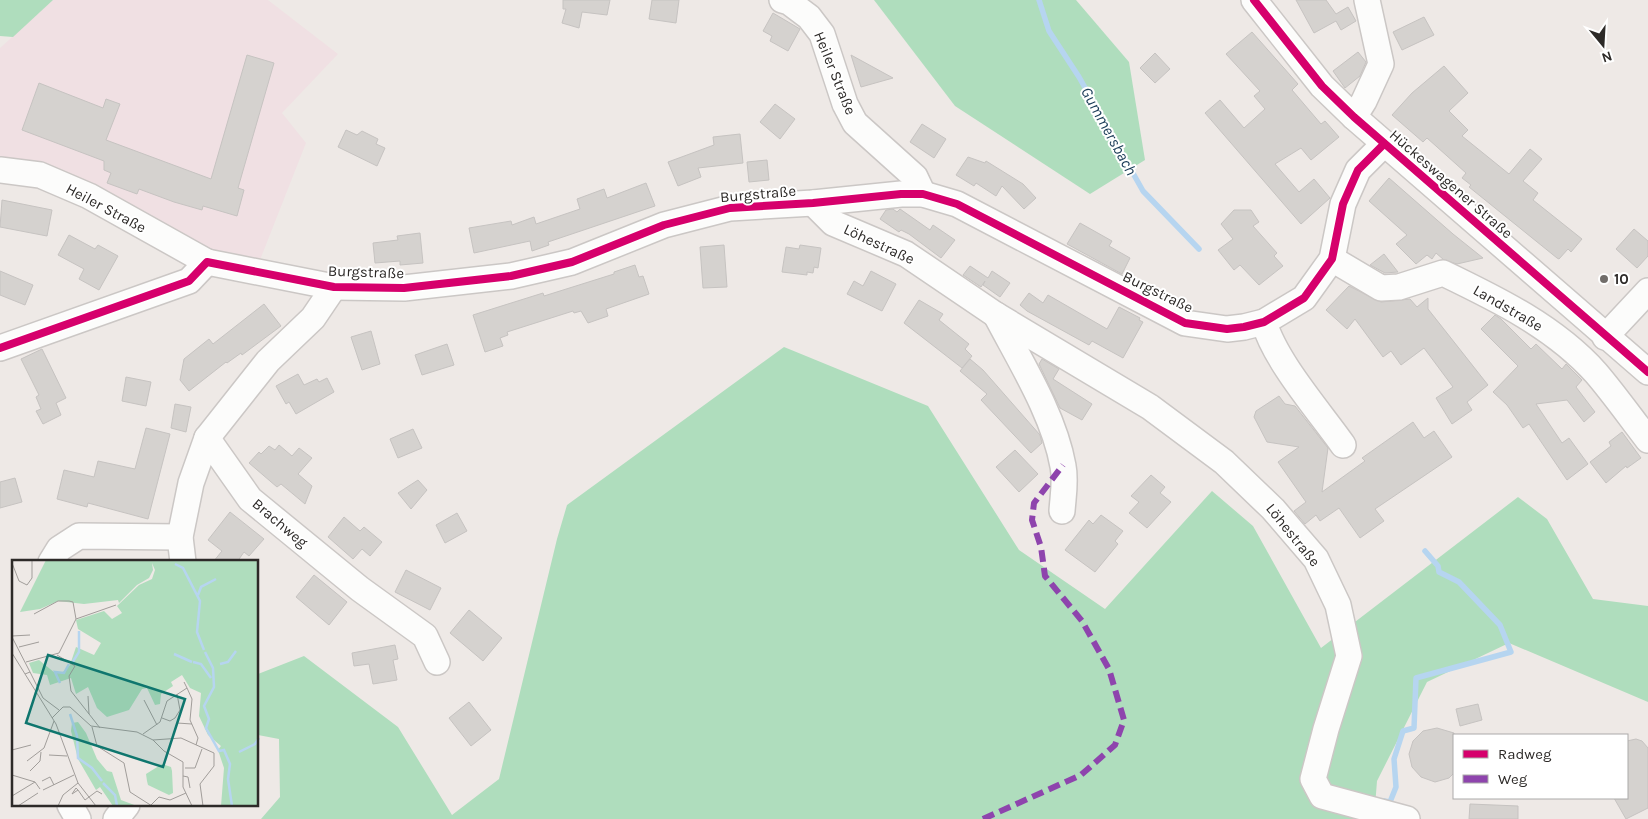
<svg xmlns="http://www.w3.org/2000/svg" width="1648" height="819" font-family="Karla,sans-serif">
	<rect width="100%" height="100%" fill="#eee9e6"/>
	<polygon fill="#f0e0e3" points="53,0 268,0 338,54 282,113 306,143 260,260 227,257 188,242 41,165 0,157 0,48"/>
	<g fill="#afddbd">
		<polygon points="0,0 53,0 13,37 0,36"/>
		<polygon points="874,0 1076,0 1129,62 1145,160 1090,194 955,106"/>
		<polygon points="784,347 928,406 1019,550 1105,609 1212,491 1253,526 1321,648 1518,497 1547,519 1593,599 1648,606 1648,702 1509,643 1427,682 1377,781 1374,819 261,819 280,797 279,739 258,735 258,674 304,656 398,727 452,815 499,779 557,539 567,505"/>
	</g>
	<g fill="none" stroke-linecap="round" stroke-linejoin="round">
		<g stroke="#b6d5f0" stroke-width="5.5">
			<polyline points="1039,0 1049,31 1079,77 1143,191 1199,249"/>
			<polyline points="1384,801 1390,802 1396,787 1394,759 1403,731 1414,728 1416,678 1511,652 1500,625 1459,582 1439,572 1438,566 1425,551"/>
			<polyline points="1356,819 1356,818"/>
		</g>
	</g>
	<g fill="#d5d2cf" stroke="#c6c3c1">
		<polygon points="563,0 610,0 607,15 582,12 579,28 562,23 566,9 563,9"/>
		<polygon points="652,0 679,0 676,23 649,19"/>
		<polygon points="1296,0 1326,0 1336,14 1348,7 1356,21 1341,30 1336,21 1314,33"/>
		<polygon points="773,13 800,29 788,51 770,41 772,36 763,31"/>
		<polygon points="1424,17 1434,35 1402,50 1393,32"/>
		<polygon points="1252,32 1298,84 1292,90 1321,124 1325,121 1339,137 1311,160 1301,148 1275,164 1299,192 1314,179 1330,198 1301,224 1205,113 1220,100 1244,128 1265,109 1254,96 1260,91 1226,54"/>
		<polygon points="1358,52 1366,62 1360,76 1345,88 1333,71"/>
		<polygon points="1155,53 1170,69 1155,83 1140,68"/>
		<polygon points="247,55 274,63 238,188 244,190 237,216 203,206 202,210 174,202 139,189 137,194 107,183 111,173 104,170 104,161 22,130 39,83 103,108 106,99 120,104 106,140 211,179"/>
		<polygon points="851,55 893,78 861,87"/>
		<polygon points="1444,66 1468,93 1449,111 1468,130 1462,136 1509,174 1530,149 1542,159 1523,181 1538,193 1533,200 1582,239 1571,252 1568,249 1559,259 1557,258 1469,187 1471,185 1462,178 1466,173 1427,138 1423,142 1392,115 1412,93"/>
		<polygon points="775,104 795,119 780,139 760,122"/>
		<polygon points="922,124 946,139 934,158 910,142"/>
		<polygon points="346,130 357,135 362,131 378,139 376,144 385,148 377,166 338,147"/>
		<polygon points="740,134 743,163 698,168 701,177 678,186 668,162 714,145 713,137"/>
		<polygon points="968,157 985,163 986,161 1023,184 1036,198 1024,209 1002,186 996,196 976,183 974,186 956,175"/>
		<polygon points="767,160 769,180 749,182 747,162"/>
		<polygon points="1389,178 1453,234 1483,258 1457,264 1444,260 1436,253 1432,259 1427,255 1416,264 1396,244 1407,235 1369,201"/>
		<polygon points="646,183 655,206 548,242 549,245 532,251 530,241 474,253 469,228 511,221 512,225 534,217 536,224 580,209 577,199 604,189 607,198"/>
		<polygon points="2,200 52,210 47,236 0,227"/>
		<polygon points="893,209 897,212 900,209 930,230 933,225 955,240 941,258 909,234 901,230 899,232 880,219 886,210"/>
		<polygon points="1234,210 1251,210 1259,222 1253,226 1277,253 1274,256 1283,266 1259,285 1240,265 1234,270 1218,250 1233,239 1221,224"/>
		<polygon points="1080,223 1112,241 1109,246 1130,258 1122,274 1067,244"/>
		<polygon points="1634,229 1648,241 1648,256 1637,268 1616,249"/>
		<polygon points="420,233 423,263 400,265 400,261 375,263 373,243 398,240 397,236"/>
		<polygon points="69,235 95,249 98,245 118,256 99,290 79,279 84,269 58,255"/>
		<polygon points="724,245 727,287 703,288 700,247"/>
		<polygon points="800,245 821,248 818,268 814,267 813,273 807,272 807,275 782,272 786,247 799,249"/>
		<polygon points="1384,254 1398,272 1385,273 1370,265"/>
		<polygon points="635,265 639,277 643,276 649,294 606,309 608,316 588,323 581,311 574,313 573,311 507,332 508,335 500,338 503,346 485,352 473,315 543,293 544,296 614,274 614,272"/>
		<polygon points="970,266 988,278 992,271 1010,283 1000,297 983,285 985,281 981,287 963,275"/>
		<polygon points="0,271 33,285 25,305 0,295"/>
		<polygon points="871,271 896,284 882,311 847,294 854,281 863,286"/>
		<polygon points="1349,286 1381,302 1410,299 1417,307 1428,298 1428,309 1488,385 1467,402 1472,410 1452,424 1436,398 1453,387 1424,348 1401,365 1391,351 1383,357 1355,319 1347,329 1326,310"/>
		<polygon points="1029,293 1043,303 1048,295 1107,329 1119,307 1140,318 1139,320 1143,322 1123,358 1092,341 1089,345 1027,311 1020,305"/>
		<polygon points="919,300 943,314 939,320 969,344 965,349 972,356 962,368 904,323"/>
		<polygon points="264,304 281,326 242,355 241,353 227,363 226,362 189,391 180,380 184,359 209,339 213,344"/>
		<polygon points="1495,315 1501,319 1531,349 1536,344 1562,369 1566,364 1582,380 1576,387 1595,412 1584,422 1567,400 1536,404 1562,443 1569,438 1588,464 1567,480 1529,424 1523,428 1507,405 1493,392 1518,366 1481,329"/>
		<polygon points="371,331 380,364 362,370 351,337"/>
		<polygon points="447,344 454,365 422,375 415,355"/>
		<polygon points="42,349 66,398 56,403 61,415 43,424 36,411 41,409 36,397 39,395 21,359"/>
		<polygon points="970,359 983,370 1040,435 1042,443 1031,453 981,400 987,394 960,371"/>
		<polygon points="1042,359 1059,369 1053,379 1092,404 1082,420 1060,408 1039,364"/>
		<polygon points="298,374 304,385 317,379 319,382 327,378 334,392 296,414 289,402 286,404 276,386"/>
		<polygon points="126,377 151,382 146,406 122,401"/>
		<polygon points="1279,396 1285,404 1295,406 1328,448 1322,492 1365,461 1362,458 1413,422 1424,438 1434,431 1452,457 1375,509 1384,521 1360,538 1339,508 1320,521 1316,515 1305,524 1294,511 1306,502 1278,462 1299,447 1267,442 1254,417 1256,411"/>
		<polygon points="175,404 191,407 186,432 171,428"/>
		<polygon points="146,428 170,434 148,519 88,503 87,507 57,499 64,470 94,477 98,461 135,469"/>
		<polygon points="413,429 422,448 398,458 390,439"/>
		<polygon points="1622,432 1641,458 1627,468 1626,466 1606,483 1590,462 1611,446 1609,442"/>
		<polygon points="279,445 292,456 299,448 312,458 298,474 312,486 305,504 281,484 277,487 249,463 259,452 261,454 269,446 275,450"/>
		<polygon points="1015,450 1038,474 1019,492 996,467"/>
		<polygon points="1151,475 1165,487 1160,493 1171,502 1147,528 1129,513 1139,502 1131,496"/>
		<polygon points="15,478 22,502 0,508 0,482"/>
		<polygon points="418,480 427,490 411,509 398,493"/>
		<polygon points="230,512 264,539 249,556 244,552 237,562 213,562 222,551 208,540"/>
		<polygon points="457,513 467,531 445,543 436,525"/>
		<polygon points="1101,515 1123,531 1115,541 1118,544 1095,572 1065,550 1089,520 1093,524"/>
		<polygon points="344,517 360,531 364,527 382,542 370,556 362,549 353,559 328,537"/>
		<polygon points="406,570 441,588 430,610 395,592"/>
		<polygon points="314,575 347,602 329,625 296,597"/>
		<polygon points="469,610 502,638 483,661 450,633"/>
		<polygon points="395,645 398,659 393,660 397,680 373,684 369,664 354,666 352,653"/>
		<polygon points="469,702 491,730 471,746 449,718"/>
		<polygon points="1478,704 1482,720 1460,726 1456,709"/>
		<polygon points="1437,728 1454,733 1454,773 1449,778 1435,782 1421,777 1412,767 1409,754 1413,741 1423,731"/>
		<polygon points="1636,739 1642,741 1648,748 1648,808 1626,819 1614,798 1627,798 1627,741"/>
		<polygon points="1470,804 1518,806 1518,819 1469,819"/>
	</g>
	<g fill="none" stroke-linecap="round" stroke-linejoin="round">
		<defs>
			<g id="minor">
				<polyline points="782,0 789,2 809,17 822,34 845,104 855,123 915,177 923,194"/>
				<polyline points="1254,0 1322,86 1354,117 1648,372"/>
				<polyline points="1354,117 1364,101 1381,64 1367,0"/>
				<polyline points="0,170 40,175 89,196 207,262"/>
				<polyline points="813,203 833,223 906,254 996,315 1150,407 1224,462 1273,509 1316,559 1338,605 1349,656 1326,729 1313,779 1322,796 1407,819"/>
				<path d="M1332,259L1381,288L1399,287L1443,273C1497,299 1555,327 1596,373C1614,394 1631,418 1648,440"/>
				<path d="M996,315C1020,361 1054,415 1063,466C1066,481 1063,496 1062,511"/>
				<path d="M1264,322C1275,361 1319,411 1343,445"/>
				<polyline points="1605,337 1648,291"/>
				<polyline points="0,348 189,281 207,262 334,287 404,288 511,276 572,262 664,225 730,208 813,203 901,194 923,194 957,204 1185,323 1227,329 1244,327 1264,322 1304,298 1332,259 1343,204 1358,170 1384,144"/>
				<polyline points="207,438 250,499 360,589 425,636 437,662"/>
				<polyline points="51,562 59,549 79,536 180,537"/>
				<polyline points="183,562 180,537 191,483 207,438 268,361 313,318 334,287"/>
				<polyline points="70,805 78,819"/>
				<polyline points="116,819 127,805"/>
			</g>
		</defs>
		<use href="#minor" stroke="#cbc7c5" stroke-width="28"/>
		<use href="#minor" stroke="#fcfcfb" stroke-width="25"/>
		<polyline stroke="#8e44ad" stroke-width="6" stroke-dasharray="12 6" stroke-linecap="butt" points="983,819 1081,775 1115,745 1124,720 1109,669 1082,621 1045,576 1041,547 1032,520 1034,503 1063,465"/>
		<defs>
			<g id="cycleway">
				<polyline points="1254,0 1322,86 1354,117 1648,372"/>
				<polyline points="0,348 189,281 207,262 334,287 404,288 511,276 572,262 664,225 730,208 813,203 901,194 923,194 957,204 1185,323 1227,329 1244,327 1264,322 1304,298 1332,259 1343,204 1358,170 1384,144"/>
			</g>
		</defs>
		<use href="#cycleway" stroke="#fff" stroke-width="11"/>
		<use href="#cycleway" stroke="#d6006c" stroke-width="8"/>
	</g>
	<circle fill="#716d6a" stroke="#fff" stroke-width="2" cx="1604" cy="279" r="5"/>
	<g text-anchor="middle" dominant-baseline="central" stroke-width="4" stroke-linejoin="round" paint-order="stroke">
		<g font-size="15" fill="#2d2a28" stroke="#fff">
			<text transform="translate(835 73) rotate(68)">Heiler Straße</text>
			<text transform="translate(1451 184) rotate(41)">Hückeswagener Straße</text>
			<text transform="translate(758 194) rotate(-5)">Burgstraße</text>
			<text transform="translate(106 208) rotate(28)">Heiler Straße</text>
			<text transform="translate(879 244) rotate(25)">Löhestraße</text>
			<text transform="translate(366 272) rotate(2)">Burgstraße</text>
			<text transform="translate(1158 292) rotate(26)">Burgstraße</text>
			<text transform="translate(1508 308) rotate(30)">Landstraße</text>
			<text transform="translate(280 523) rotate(40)">Brachweg</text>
			<text transform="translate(1293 535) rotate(51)">Löhestraße</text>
		</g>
		<g font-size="15" font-weight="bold" fill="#2d2a28" stroke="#fff" text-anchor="start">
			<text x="1614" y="279">10</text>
		</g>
		<g font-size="16" font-style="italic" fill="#193a56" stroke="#fff">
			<text transform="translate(1109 131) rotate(61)">Gummersbach</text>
		</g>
	</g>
	<g transform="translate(12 560)">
		<rect width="246" height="246" fill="#eee9e6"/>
		<path d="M34,0H246V246H209L212,208L206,190L209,186L196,175L187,156L189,133L178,128L170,115L159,122L161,126L149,134L148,144L143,145L135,128L130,129L117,150L95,157L85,148L76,127L64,134L59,118L38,125L35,115L21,113L17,103L27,100L43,113L51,112L58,105L64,87L82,95L89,83L66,69L64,60L92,51L100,59L110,53L105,46L127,25L140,19L143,10L140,3L141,10L137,18L125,25L107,43L106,40L72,44L46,41L28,49L8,52ZM66,162L74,173L85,199L95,211L100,212L109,240L125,246H101L88,227L84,230L66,199L59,171L60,163ZM150,204L159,207L160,211L161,233L157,235L136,225L135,221L134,214Z" fill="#afddbd"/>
		<path fill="none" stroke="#b6d5f0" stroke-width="2.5" d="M163,4L171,8L188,41L185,72L192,90M186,35L189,27L204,19M193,92L201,108L202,127L192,146L197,159L194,168L207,191L212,190L218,204L216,219L220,246M162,94L180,102M181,102L189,104L199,118M60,103L67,92V71M208,104L216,102L224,91M48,123L43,112L52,113L57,104M58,154L65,176L66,198L80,208L90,221M227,192L243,184L247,178M91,223L103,235L105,246"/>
		<path fill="none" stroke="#a19d9a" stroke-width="1" d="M0,3L7,21L15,25L20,18V0M22,54L46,41H57L61,42L64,59M0,76L18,75M0,77L18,112L13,114M7,87L27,82M0,93L44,164L66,223L84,246M45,95L63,106L57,116L59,131L88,168M14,102L47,93L64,59L104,45M18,112L31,138L47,150M175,128L180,139L178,160L186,178L184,185M76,136L77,154M132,140L145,165M40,158L51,147H58L79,166L125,172L141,180L169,178L202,193V206L188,224L191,246M150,158L158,161L163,158L168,150L165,134M165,163L180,164M80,167L85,186L112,203L118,232L140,246M131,174L148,162L155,141L175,128L172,122M141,180L152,191L171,202V227L180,246M0,190L19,185M37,195L55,196M15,201L32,188L42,161M173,208H183L190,189M18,211L28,201L29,192M0,215L23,222L28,229M171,216L176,217L178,228M30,221L38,217L42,225M31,230L62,215M66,230L60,234L64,228L66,230L73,240L85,231L90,234M0,236L23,222M139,245L147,237L158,240L174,233M6,246L26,233M46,246L51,235L66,223"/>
		<path fill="#0f766e" fill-opacity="0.15" stroke="#0f766e" stroke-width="2.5" d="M36,95L173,139L151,207L14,163Z"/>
		<rect width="246" height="246" fill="none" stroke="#2d2a28" stroke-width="2.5"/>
	</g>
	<rect x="1453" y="734" width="175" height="65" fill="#ffffff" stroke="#abaaa9"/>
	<rect x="1463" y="750" width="25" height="8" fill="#d6006c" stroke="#abaaa9"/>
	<text x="1498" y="759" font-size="15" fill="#2d2a28">Radweg</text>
	<rect x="1463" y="775" width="25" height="8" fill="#8e44ad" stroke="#abaaa9"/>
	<text x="1498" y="784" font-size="15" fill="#2d2a28">Weg</text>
	<g transform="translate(1603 45) rotate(162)" stroke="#ffffff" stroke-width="4" paint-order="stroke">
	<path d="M0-4L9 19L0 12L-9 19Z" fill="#2d2a28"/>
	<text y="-8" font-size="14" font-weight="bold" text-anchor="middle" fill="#2d2a28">N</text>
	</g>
</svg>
